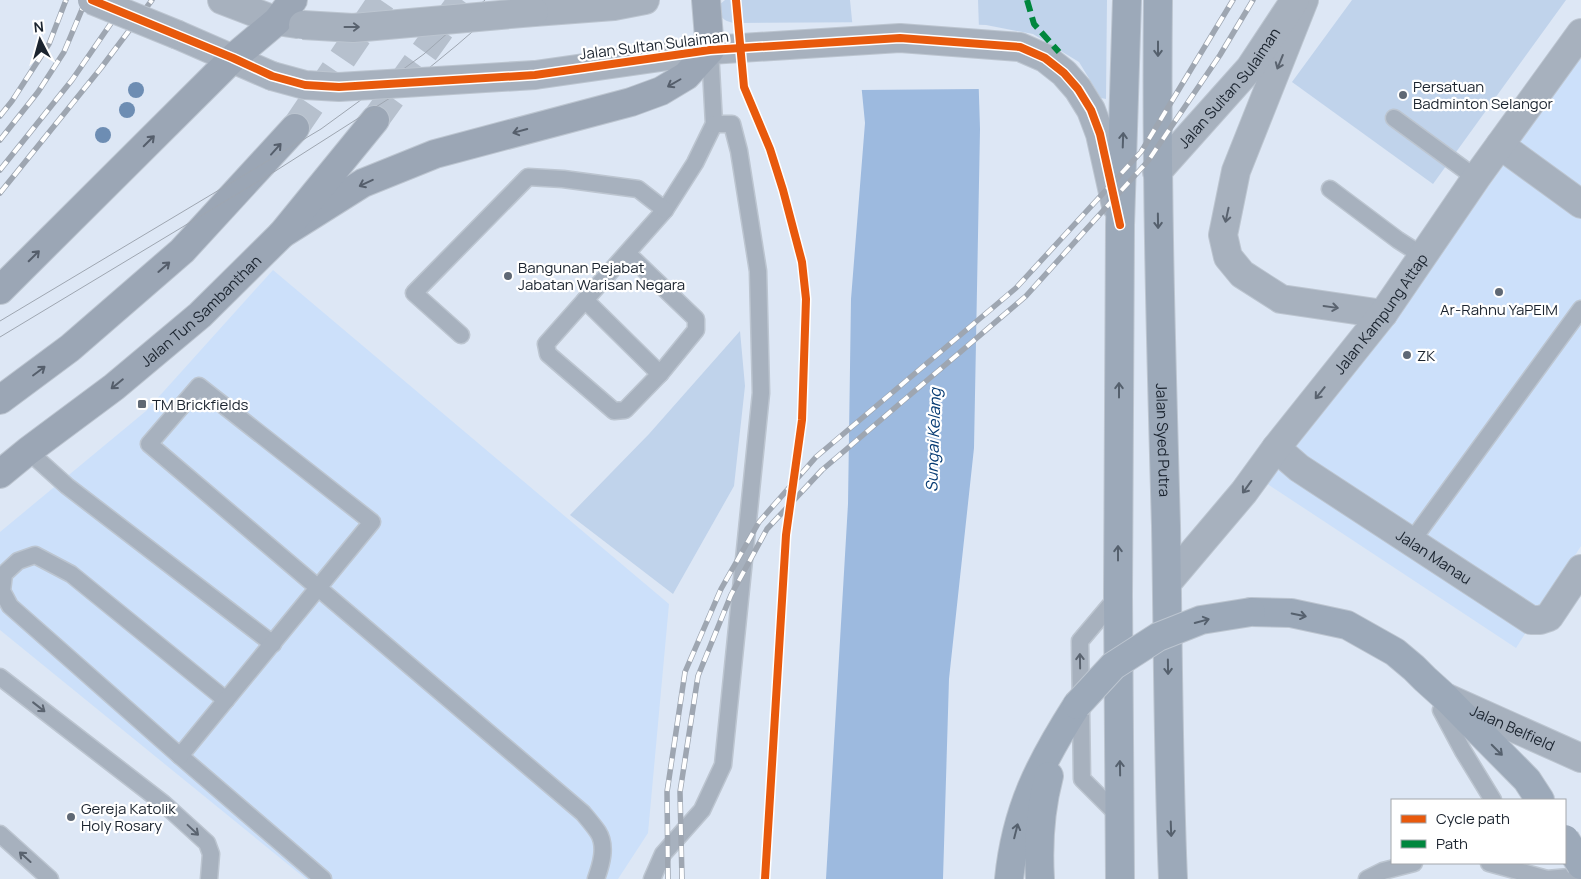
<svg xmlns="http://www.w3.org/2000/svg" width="1581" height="879" font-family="Manrope,sans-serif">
	<rect width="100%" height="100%" fill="#dde7f5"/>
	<g fill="#cce0fa">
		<polygon points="1581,56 1581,546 1516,648 1266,483 1395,318"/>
		<polygon points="273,270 669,604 648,833 618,879 306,879 0,630 0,532 146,411"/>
	</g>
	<g fill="#c0d3eb">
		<path d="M725,0H1107L1106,99L1101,98L1079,62L1033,34L986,25L903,22L733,23C722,20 720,17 718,6Z"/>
		<polygon points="1352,0 1566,0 1433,184 1292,82"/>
		<polygon points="740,331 745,386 734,486 673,594 570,515 649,434"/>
	</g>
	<polygon fill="#9dbadf" points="853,0 976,0 980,129 974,448 949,679 943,879 826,879 848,504 851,299 865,123"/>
	<polygon fill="#dde7f5" points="850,0 978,0 981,89 859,90"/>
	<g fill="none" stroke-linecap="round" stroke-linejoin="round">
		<g stroke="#b6c0cd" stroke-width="28" stroke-dasharray="28 14" stroke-linecap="butt">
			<polyline points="375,120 462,0"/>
			<polyline points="295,128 382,0"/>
		</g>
		<defs>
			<g id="service">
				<polyline points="1394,118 1476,178"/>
				<polyline points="1330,189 1398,240 1423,256"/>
				<polyline points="627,253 696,319 696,330 660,374 625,410 614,411 548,354 546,344 665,210 695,163 714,124 710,50"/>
				<polyline points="585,300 660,374"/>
				<polyline points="461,335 414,293 528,177 563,179 638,189 665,210"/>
				<polyline points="28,451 67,486 273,644"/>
				<polyline points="1411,542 1581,309"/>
				<polyline points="1118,596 1080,641 1082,779 1120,817"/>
				<polyline points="0,677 163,803 207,843 211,854 209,879"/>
				<polyline points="226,700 71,574 35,555 18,561 4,574 2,591 10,606 180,756 323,879"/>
				<polyline points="1441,710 1463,751 1493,800"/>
				<path d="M180,756L372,522L199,386L149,444L583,813C588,819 594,826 598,832C607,846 601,865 596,879"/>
				<polyline points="0,834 50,879"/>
				<polyline points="1489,863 1547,879 1581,876"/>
				<polyline points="652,879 663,854 702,810 723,765 761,393 758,271 739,151 732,124 714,124"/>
				<polyline points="1367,879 1383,871 1414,863"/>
			</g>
			<g id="minor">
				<polyline points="1304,0 1236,171 1223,235 1228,257 1242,274 1281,299 1383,314"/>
				<polyline points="1500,145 1581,204"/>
				<path id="s1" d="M1276,448L1299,468L1531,620H1540L1549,617L1581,569"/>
				<path id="s2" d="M1167,583L1244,492L1276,448L1383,314L1476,178L1581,33"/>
				<path id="s3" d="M1447,698L1581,758"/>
			</g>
			<g id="tertiary">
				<polyline points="222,0 277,21 297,24"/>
				<polyline points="534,12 614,6 645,0"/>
				<polyline points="178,35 272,76"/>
				<polyline points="535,75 710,50 900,38 1020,47 1045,58 1064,73 1078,89 1091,110 1100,134 1116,206"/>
				<path id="s4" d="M1157,172L1250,68L1295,0"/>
			</g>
			<g id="secondary">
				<polyline points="282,234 363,183 435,154 631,102 661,91 686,76 710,50 706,0"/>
				<polyline points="0,290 233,58 277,21 293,0"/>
				<polyline points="0,400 70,348 182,251 295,128"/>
				<path id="s5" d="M0,474L28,451L114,387L200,315L282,234L375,120"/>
			</g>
			<g id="primary">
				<path id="s6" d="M1158,0C1156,175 1161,350 1166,526C1168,643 1168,761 1173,879"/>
				<polyline points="1251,612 1291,613 1347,625 1395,652 1414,668 1425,679 1446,698 1527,780 1540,800"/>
				<path d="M1009,879C1016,809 1040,763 1077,705"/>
				<path d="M1040,879C1038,845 1040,810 1049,776"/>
				<polyline points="1120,879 1118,596 1120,225 1127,0"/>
			</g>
		</defs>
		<use href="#service" stroke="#bcc5d0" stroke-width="19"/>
		<use href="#minor" stroke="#bcc5d0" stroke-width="30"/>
		<use href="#tertiary" stroke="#bcc5d0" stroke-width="30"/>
		<use href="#secondary" stroke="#bcc5d0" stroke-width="30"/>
		<use href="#primary" stroke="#bcc5d0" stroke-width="30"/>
		<use href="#service" stroke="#a7b1be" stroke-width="16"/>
		<use href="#minor" stroke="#a7b1be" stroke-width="28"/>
		<use href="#tertiary" stroke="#a7b1be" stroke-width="28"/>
		<use href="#secondary" stroke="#9ba6b5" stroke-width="28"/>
		<use href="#primary" stroke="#9ca9b9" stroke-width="28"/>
		<g stroke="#9ea6b1" stroke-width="1">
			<polyline points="0,321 321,129 424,54 485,0"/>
			<polyline points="0,337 277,170 401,91 457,45 509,0"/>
		</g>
		<defs>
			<g id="rail">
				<polyline points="0,116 12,101 49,44 66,0"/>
				<polyline points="0,140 38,92 64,52 86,0"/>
				<polyline points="0,170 72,80 127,0"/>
				<polyline points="0,193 101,68 152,0"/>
				<polyline points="668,879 667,792 685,672 721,589 759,522 816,457 1016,288 1141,152 1233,0"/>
				<polyline points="682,879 680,792 698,676 731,595 767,529 822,470 1026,296 1148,161 1220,55 1253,0"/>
			</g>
		</defs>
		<use href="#rail" stroke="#9ea6b1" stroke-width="5.5"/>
		<use href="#rail" stroke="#fff" stroke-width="4" stroke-dasharray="11" stroke-linecap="butt"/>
		<defs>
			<g id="tertiary-bridge">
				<polyline points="92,0 178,35"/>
				<polyline points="303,25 353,28 534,12"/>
				<polyline points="272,76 305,85 339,87 535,75"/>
			</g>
			<g id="primary-bridge">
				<polyline points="1077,705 1113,666 1158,637 1201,620 1251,612"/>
				<polyline points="1565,839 1581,865"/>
			</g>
		</defs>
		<use href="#tertiary-bridge" stroke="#bcc5d0" stroke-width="30" stroke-linecap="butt"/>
		<use href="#primary-bridge" stroke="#bcc5d0" stroke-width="30" stroke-linecap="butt"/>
		<use href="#tertiary-bridge" stroke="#a7b1be" stroke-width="28"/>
		<use href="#primary-bridge" stroke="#9ca9b9" stroke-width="28"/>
		<polyline stroke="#00873e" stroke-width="6" stroke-dasharray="12 6" stroke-linecap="butt" points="1027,0 1034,24 1059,52"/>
		<defs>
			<g id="cycleway">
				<polyline points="92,0 233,58 272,76 305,85 339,87 535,75 710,50 900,38 1020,47 1045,58 1064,73 1078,89 1091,110 1100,134 1120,225"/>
				<polyline points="736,0 744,87 770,149 783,190 802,262 806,299 802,420 786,535 765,879"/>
			</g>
		</defs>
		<use href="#cycleway" stroke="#fff" stroke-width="11"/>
		<use href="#cycleway" stroke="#e8590c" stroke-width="8"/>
	</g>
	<g fill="#6d8db3">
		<circle cx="136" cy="90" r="8"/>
		<circle cx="127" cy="110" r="8"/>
		<circle cx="103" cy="135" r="8"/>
	</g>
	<defs><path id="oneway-shaft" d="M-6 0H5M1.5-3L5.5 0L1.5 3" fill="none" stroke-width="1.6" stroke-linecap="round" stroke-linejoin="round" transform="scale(1.25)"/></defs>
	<g stroke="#5a636f">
		<use href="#oneway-shaft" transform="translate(352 27)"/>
		<use href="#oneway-shaft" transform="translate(1280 62) rotate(112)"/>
		<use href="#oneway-shaft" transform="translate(1227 215) rotate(102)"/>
		<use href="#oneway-shaft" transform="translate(1331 307) rotate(8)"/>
		<use href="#oneway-shaft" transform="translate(1320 393) rotate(129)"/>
		<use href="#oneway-shaft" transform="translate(1247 487) rotate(126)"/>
		<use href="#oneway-shaft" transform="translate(1080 661) rotate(-91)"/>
		<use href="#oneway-shaft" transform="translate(39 707) rotate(38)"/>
		<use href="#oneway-shaft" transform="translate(193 830) rotate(43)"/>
		<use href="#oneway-shaft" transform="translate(25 857) rotate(-138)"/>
	</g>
	<g stroke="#55606d">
		<use href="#oneway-shaft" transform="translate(1158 49) rotate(90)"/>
		<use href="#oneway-shaft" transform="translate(1123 140) rotate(-88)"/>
		<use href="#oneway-shaft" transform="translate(1158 221) rotate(89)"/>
		<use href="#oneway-shaft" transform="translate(1119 390) rotate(-90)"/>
		<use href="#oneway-shaft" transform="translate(1118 553) rotate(-90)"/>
		<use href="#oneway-shaft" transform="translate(1299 615) rotate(12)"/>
		<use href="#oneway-shaft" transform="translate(1202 621) rotate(-15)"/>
		<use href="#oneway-shaft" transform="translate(1168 667) rotate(89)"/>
		<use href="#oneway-shaft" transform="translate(1497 750) rotate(45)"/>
		<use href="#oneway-shaft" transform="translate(1120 768) rotate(-91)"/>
		<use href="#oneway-shaft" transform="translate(1171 829) rotate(88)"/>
		<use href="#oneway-shaft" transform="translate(1016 831) rotate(-76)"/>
	</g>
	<g stroke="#555e6b">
		<use href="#oneway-shaft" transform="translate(674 83) rotate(150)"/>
		<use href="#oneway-shaft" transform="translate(520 131) rotate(165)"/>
		<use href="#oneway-shaft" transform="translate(149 141) rotate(-45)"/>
		<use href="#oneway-shaft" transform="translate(276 149) rotate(-48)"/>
		<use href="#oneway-shaft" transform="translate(366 183) rotate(155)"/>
		<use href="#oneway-shaft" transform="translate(34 256) rotate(-45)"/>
		<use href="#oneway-shaft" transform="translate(164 267) rotate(-41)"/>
		<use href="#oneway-shaft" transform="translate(39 371) rotate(-37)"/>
		<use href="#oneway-shaft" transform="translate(117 384) rotate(141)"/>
	</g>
	<g fill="#5f6874" stroke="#fff" stroke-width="2">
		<circle cx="1403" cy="95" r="5"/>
		<circle cx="508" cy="276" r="5"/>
		<circle cx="1499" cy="292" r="5"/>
		<circle cx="1407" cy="355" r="5"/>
		<rect x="137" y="399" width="10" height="10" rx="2.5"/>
		<circle cx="71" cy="817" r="5"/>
	</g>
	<g text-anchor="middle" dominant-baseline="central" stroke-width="4.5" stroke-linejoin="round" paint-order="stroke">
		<g font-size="15" fill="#1b242f" stroke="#fff">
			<text transform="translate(654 45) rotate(-7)">Jalan Sultan Sulaiman</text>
			<text stroke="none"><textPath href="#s4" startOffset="111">Jalan Sultan Sulaiman</textPath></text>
			<text stroke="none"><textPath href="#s5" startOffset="259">Jalan Tun Sambanthan</textPath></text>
			<text stroke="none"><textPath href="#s2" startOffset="344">Jalan Kampung Attap</textPath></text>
			<text stroke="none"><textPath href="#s6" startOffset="440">Jalan Syed Putra</textPath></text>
			<text stroke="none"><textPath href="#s1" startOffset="192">Jalan Manau</textPath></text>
			<text stroke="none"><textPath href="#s3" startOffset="72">Jalan Belfield</textPath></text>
		</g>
		<g font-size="15" fill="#1b242f" stroke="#fff" text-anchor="start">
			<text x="1413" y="86">Persatuan<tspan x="1413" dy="17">Badminton Selangor</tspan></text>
			<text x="518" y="267">Bangunan Pejabat<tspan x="518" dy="17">Jabatan Warisan Negara</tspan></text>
			<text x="1499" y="309" text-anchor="middle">Ar-Rahnu YaPEIM</text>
			<text x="1417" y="355">ZK</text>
			<text x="152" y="404">TM Brickfields</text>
			<text x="81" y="808">Gereja Katolik<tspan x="81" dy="17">Holy Rosary</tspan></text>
		</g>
		<g font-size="16" font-style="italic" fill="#063b73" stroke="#fff">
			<text transform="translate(933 440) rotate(-88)">Sungai Kelang</text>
		</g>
	</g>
	<rect x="1391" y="799" width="175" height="65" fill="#ffffff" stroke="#a4a7ac"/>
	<rect x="1401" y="815" width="25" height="8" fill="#e8590c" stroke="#a4a7ac"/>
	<text x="1436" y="824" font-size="15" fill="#1b242f">Cycle path</text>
	<rect x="1401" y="840" width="25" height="8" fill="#00873e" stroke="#a4a7ac"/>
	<text x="1436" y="849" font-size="15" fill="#1b242f">Path</text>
	<g transform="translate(40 40) rotate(354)" stroke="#ffffff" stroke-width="4" paint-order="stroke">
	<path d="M0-4L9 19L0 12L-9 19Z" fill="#1b242f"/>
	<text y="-8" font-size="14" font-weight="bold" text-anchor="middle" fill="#1b242f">N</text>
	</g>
</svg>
